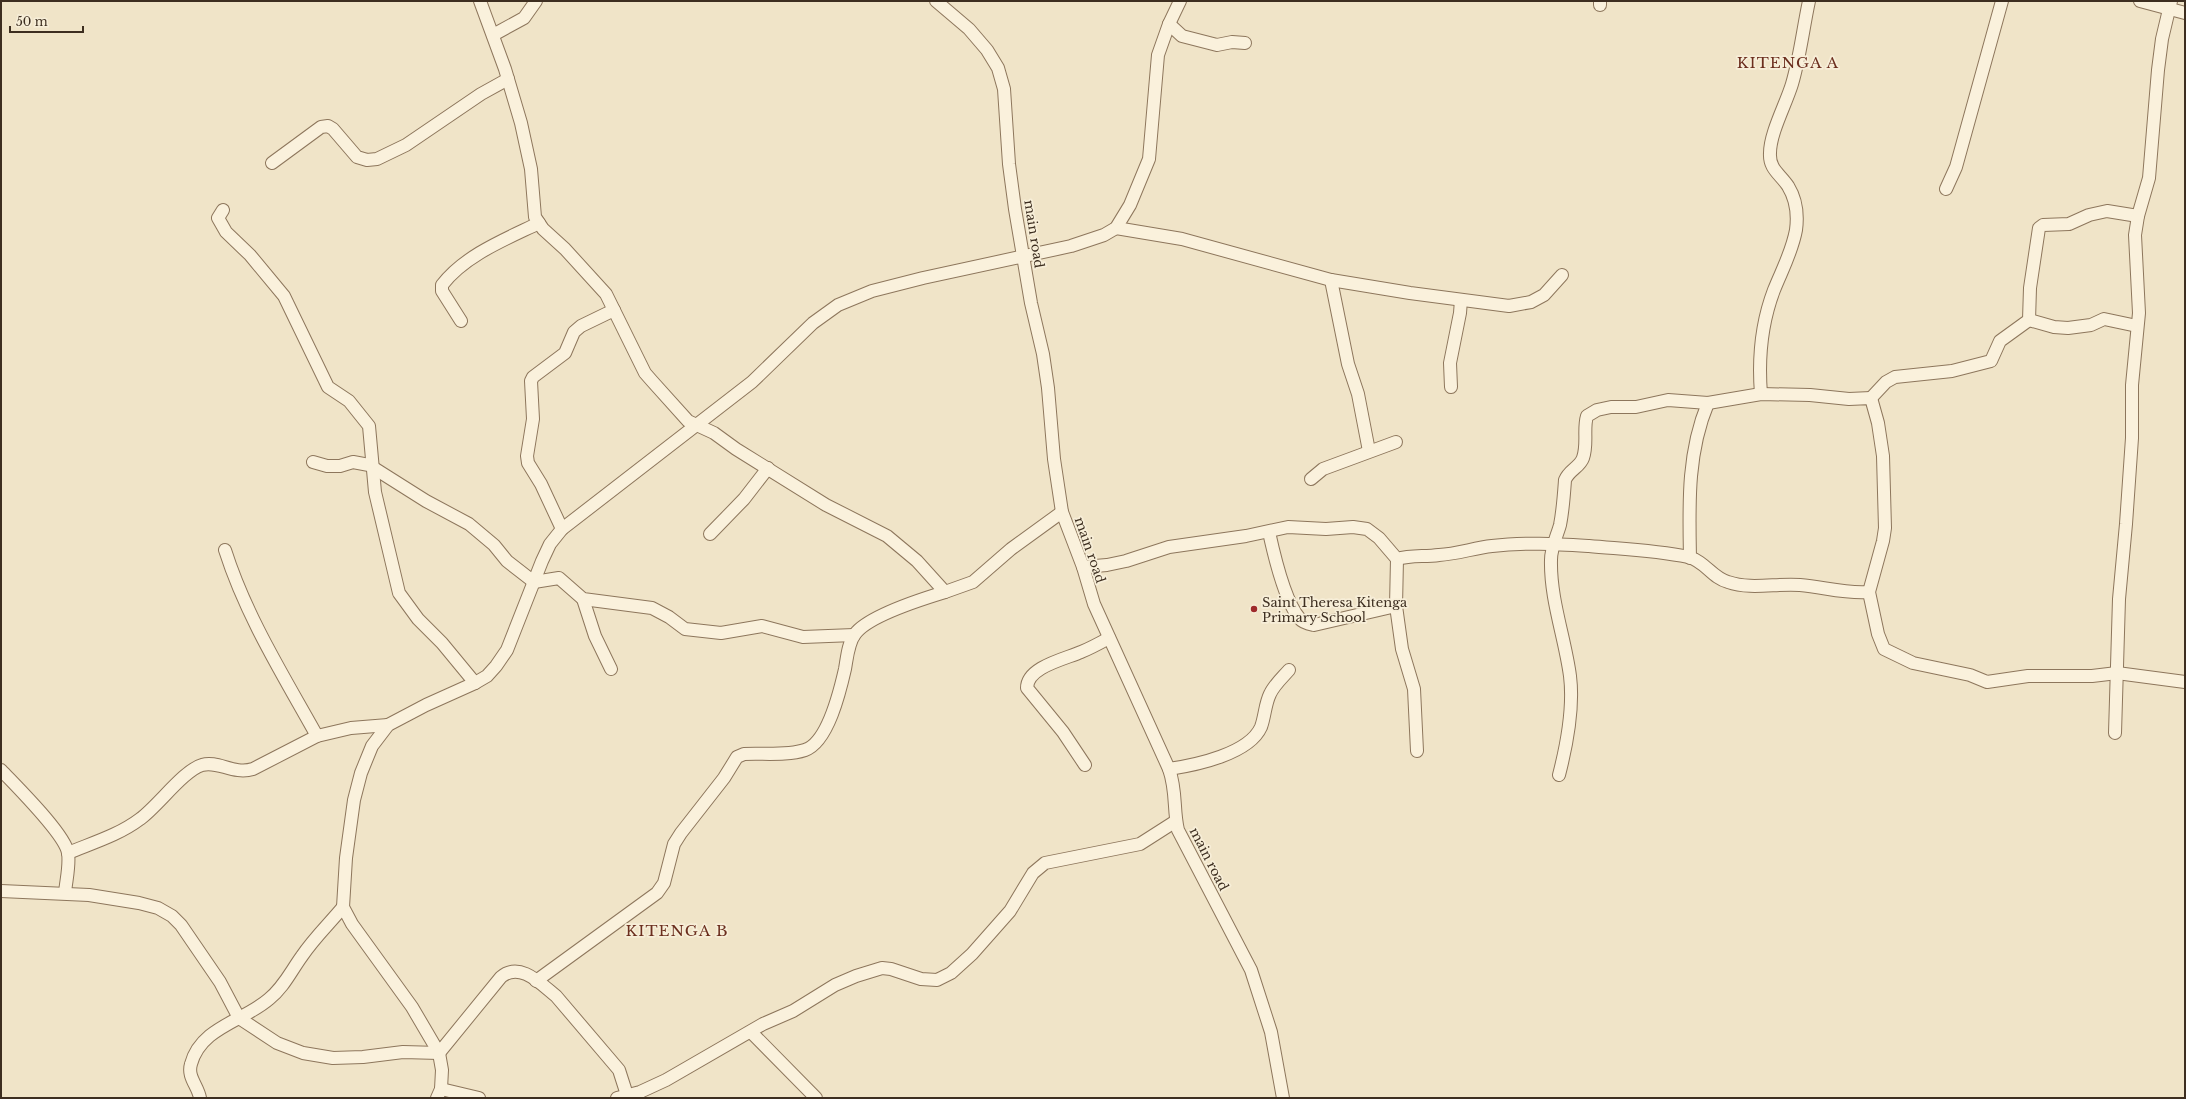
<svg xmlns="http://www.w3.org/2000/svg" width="2186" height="1099" font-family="'Libre Baskerville',serif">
	<rect width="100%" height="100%" fill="#f0e4c8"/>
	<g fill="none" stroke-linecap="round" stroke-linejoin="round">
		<defs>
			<g id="street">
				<polyline points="480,1 505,69 521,123 531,169 535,217 543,229 565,249 606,294 645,373 652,381 688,421 714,433 736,449 826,505 887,536 917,561 945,592 973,582 1011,549 1062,512"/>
				<path d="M936,1L969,29L987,50L998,68L1004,89L1009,164L1015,209L1031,303L1043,354L1048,388L1054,459L1062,512L1083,567L1094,604L1169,769C1177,792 1173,809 1178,830L1251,970L1271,1032L1283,1098"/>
				<polyline points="2140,1 2185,13"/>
				<polyline points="1600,5 1600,1"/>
				<polyline points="1169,24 1182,36 1217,45 1232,42 1245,43"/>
				<polyline points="493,35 524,18 536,1"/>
				<polyline points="272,163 321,127 328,126 333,129 357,157 367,160 377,159 406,145 481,94 508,79"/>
				<polyline points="1946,189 1956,167 2002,1"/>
				<polyline points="223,210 218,218 226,232 250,255 284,296 328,387 349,401 369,426 375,492 399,593 418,619 442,643 475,683"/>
				<polyline points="1116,228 1182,239 1331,280 1410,293 1509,306 1531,302 1544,295 1562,275"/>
				<polyline points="1331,280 1348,364 1358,394 1369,451"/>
				<polyline points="2029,320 2054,327 2068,328 2091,325 2104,319 2137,326"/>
				<path d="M461,321L442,291V285C465,255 506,239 539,223"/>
				<polyline points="1451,387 1450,363 1460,313 1461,300"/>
				<path d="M1761,394C1758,357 1761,324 1774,290C1782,270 1792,252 1796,230C1798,215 1796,199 1788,186C1780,174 1769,169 1770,153C1770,133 1786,104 1792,84C1800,57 1803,29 1809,1"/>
				<polyline points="1871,398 1886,382 1895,377 1952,371 1991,361 2000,341 2029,320 2030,288 2039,228 2043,225 2069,224 2089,215 2107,211 2138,216"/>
				<polyline points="313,462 327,466 340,466 353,462 369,465 426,501 469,524 494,545 507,561 534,582 559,578 583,599 652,608 669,617 685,629 721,633 762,626 803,637 854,635"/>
				<polyline points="1311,479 1323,469 1396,442"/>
				<polyline points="562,529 541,484 528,463 527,456 533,419 531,381 533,377 565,353 574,332 581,326 614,310"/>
				<path d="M1269,532C1274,555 1285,602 1300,619C1303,623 1309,624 1314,625L1396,606"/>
				<polyline points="710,534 744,499 768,468"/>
				<path d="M225,550C246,616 283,675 317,736"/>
				<path d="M1690,558C1689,505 1687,453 1708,403"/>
				<path d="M1397,559C1411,555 1424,557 1439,555C1457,554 1474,548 1492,546C1524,542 1556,544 1589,546C1622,549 1655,550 1688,557C1705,561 1712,578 1728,582C1751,590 1776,583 1800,585C1824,587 1845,594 1869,592"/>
				<polyline points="1083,567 1107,565 1126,561 1169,547 1246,536 1288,527 1326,529 1353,527 1367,529 1379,538 1397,559 1396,606 1402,649 1414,689 1417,751"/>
				<polyline points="583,599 595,636 611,669"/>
				<polyline points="2115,733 2119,599 2126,524 2132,438 2132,385 2139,313 2135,235 2138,216 2149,178 2158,70 2162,39 2171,1"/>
				<path d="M1085,765L1063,732L1027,688C1027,667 1065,659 1081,652C1091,648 1100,643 1109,638"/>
				<path d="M1169,769C1196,765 1249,754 1261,727C1265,716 1265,704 1270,694C1274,685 1282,678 1289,670"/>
				<path d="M1,770C16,786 65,834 68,853C70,865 66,881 65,893"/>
				<path d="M1559,775C1567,744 1574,708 1570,676C1565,638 1550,599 1551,560C1551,547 1557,536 1560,525C1563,510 1564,494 1565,480C1569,470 1580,467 1583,458C1588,444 1583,429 1587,416L1597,410L1611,407H1636L1668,400L1708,403L1761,394L1810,395L1849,399L1871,398L1878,423L1883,456L1885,528L1883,541L1869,592L1878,634L1884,649L1913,663L1970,675L1987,682L2028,676H2092L2117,673L2185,682"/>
				<path d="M68,853C92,843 119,835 140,819C157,807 184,770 202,765C218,760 233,775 253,769L317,736L351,728L388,725"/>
				<path d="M1,891L89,895L139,903L158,908L172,916L181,925L220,982L239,1018L277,1043L303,1053L333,1058L363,1057L403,1052L439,1053L501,977C520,961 541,984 556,996L619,1070L627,1095"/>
				<path d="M536,981L657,893L664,883L674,844L681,833L724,778L737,757L744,754C763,753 787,756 805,750C828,742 840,691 845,669C847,658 848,643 855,634C868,616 922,599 945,592"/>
				<polyline points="751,1032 816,1098"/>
				<polyline points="441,1089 479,1098"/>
				<path d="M200,1098C198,1086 187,1077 191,1064C201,1027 244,1021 269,999C284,987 291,971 302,956C314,938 330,923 343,907"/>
				<polyline points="437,1098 441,1089 442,1070 439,1053 412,1007 352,924 343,907 346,858 354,800 361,773 372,746 388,725 426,705 475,683 487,676 496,666 507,650 542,561 550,544 562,529 752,382 813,323 838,305 872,291 923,278 1071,246 1104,235 1116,228 1130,205 1149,159 1158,55 1169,24 1180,1"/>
				<polyline points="617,1098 640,1092 666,1080 763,1024 793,1011 835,985 856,976 882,968 891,969 921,979 937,980 951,973 972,954 1010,911 1033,873 1045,863 1140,844 1176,821"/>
			</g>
		</defs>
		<use href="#street" stroke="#8d765c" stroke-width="14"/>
		<use href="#street" stroke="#faf1dc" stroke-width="12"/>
	</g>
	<circle fill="#9e2a2b" stroke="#f7eed8" stroke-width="1.5" cx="1254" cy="609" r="4"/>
	<g text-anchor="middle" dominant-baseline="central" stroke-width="3.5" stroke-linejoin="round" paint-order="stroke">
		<g font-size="13" fill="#3d2e20" stroke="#f7eed8">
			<text transform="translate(1034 234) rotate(81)">main road</text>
			<text transform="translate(1090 550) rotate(71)">main road</text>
			<text transform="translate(1209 859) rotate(63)">main road</text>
		</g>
		<g font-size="13" fill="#3d2e20" stroke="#f7eed8" text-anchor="start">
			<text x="1262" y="602">Saint Theresa Kitenga<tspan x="1262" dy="15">Primary School</tspan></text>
		</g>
		<g font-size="15" letter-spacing="1" fill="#6b2e1e" stroke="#f7eed8">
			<text x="1788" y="62">KITENGA A</text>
			<text x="677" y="930">KITENGA B</text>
		</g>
	</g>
	<rect width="2186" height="1099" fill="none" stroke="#3d2e20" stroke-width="4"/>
	<path d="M10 26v6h73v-6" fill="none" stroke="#3d2e20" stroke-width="2"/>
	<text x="16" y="26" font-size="12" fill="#3d2e20" stroke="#f7eed8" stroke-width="3" paint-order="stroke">50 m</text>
</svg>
